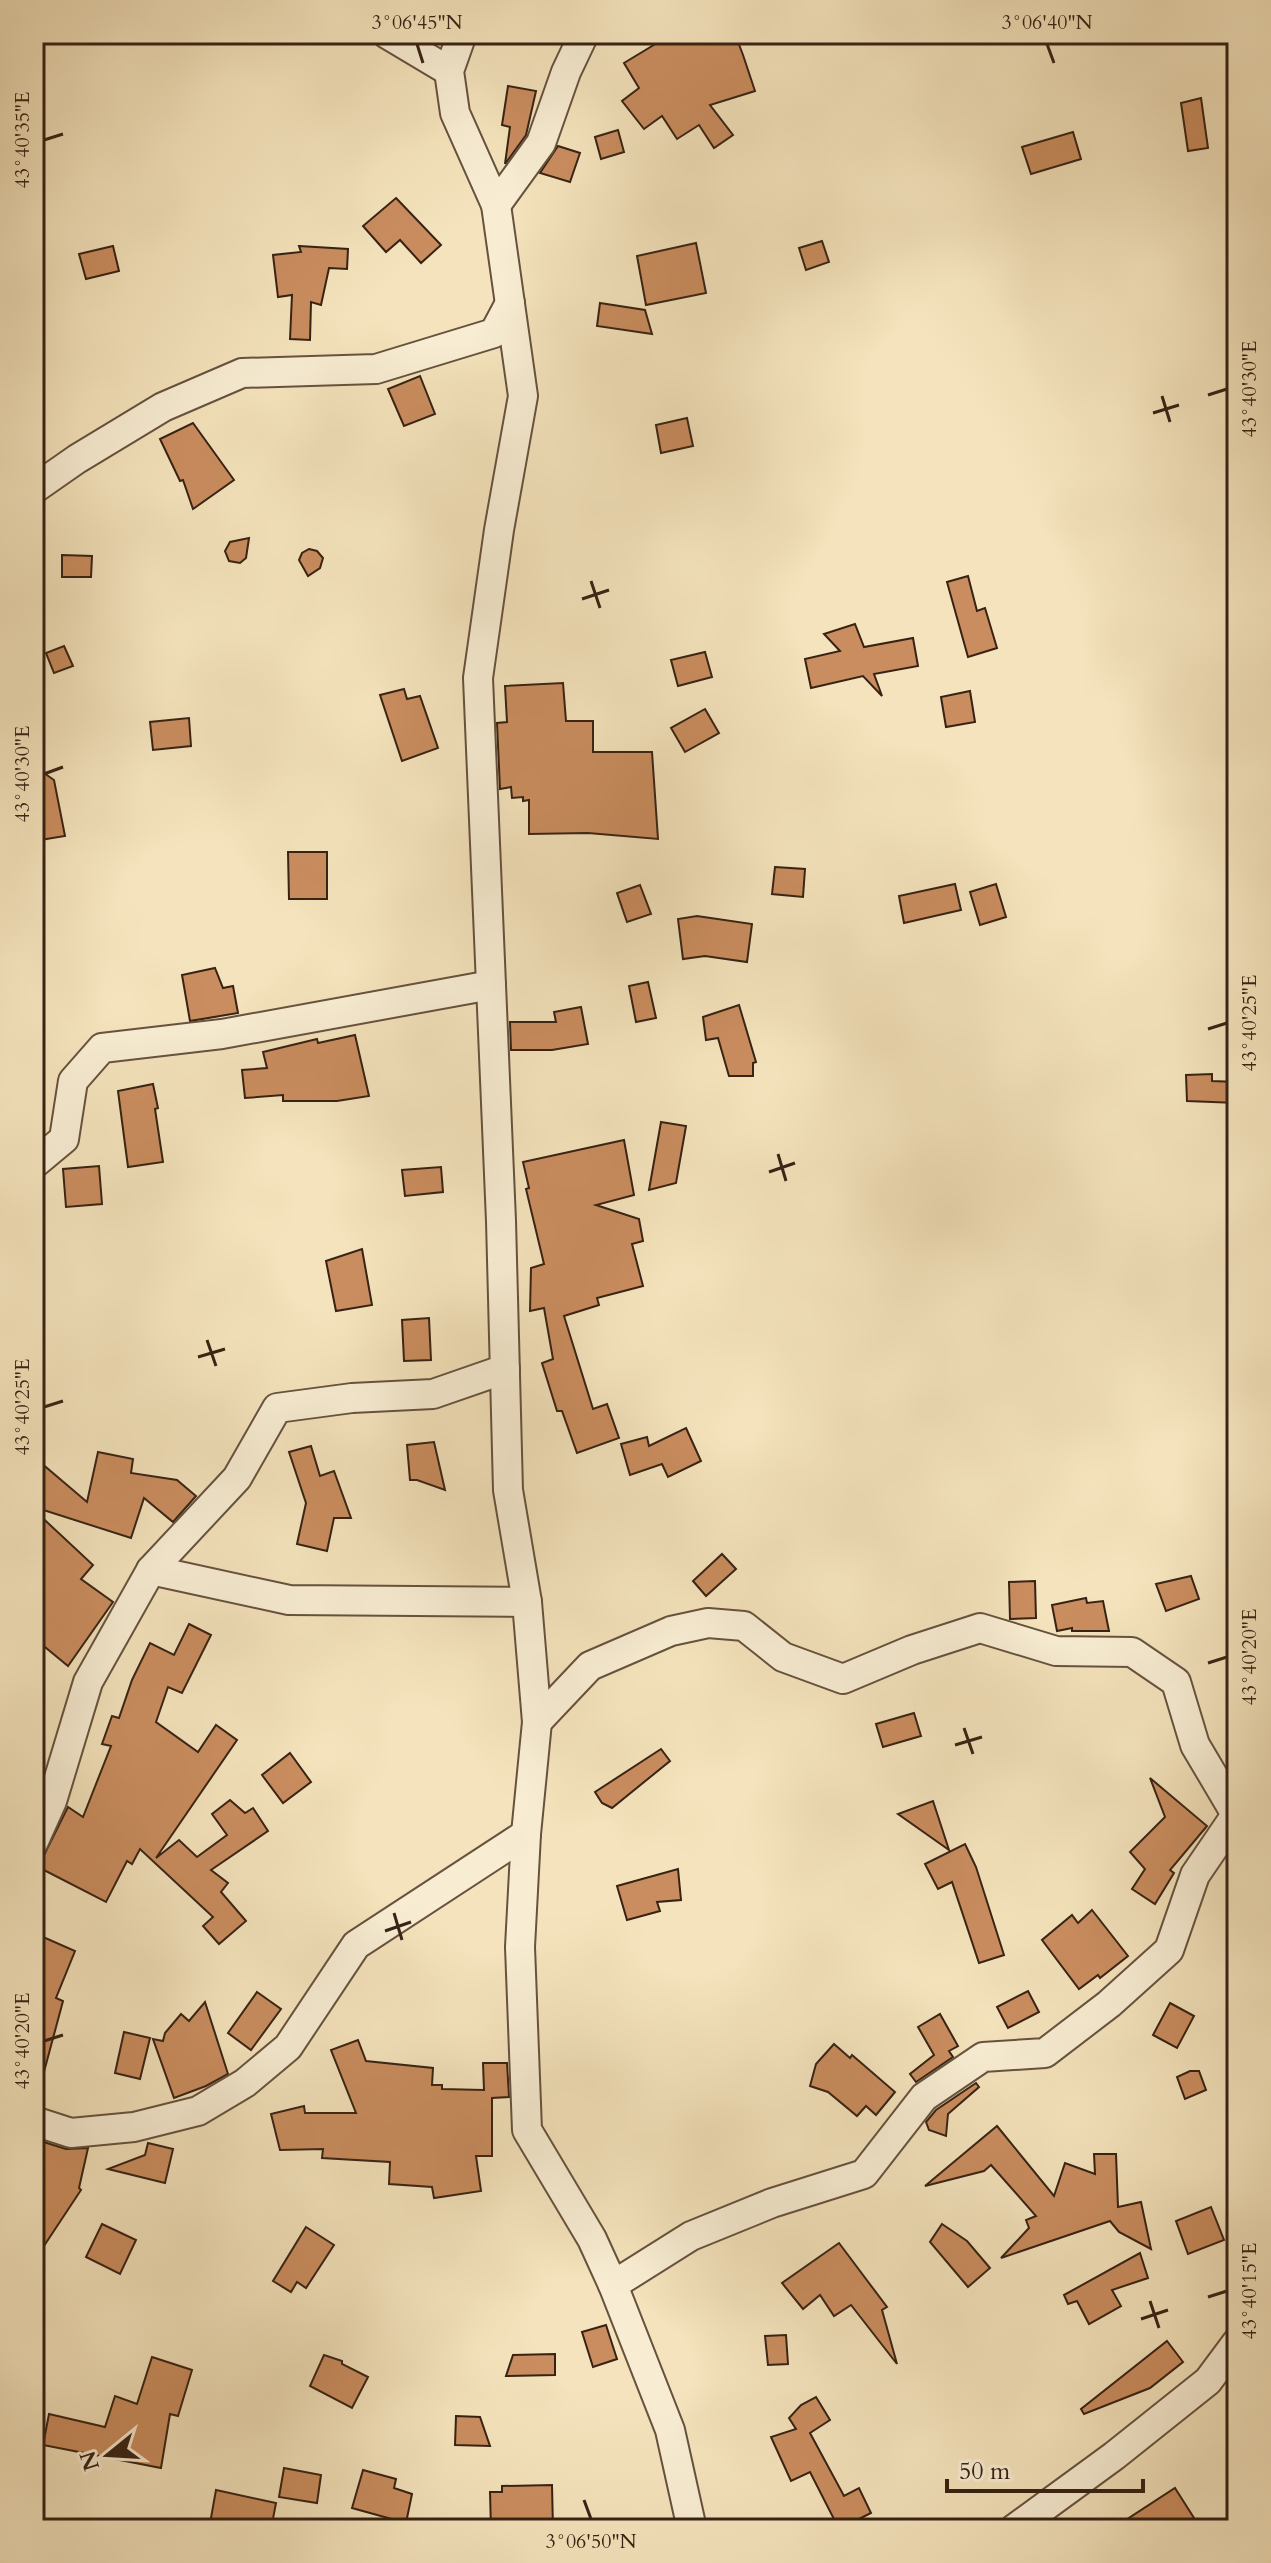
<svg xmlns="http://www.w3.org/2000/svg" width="1271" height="2563" font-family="Cardo,serif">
	<rect width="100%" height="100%" fill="#f4e3bc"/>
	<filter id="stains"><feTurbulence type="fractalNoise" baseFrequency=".0025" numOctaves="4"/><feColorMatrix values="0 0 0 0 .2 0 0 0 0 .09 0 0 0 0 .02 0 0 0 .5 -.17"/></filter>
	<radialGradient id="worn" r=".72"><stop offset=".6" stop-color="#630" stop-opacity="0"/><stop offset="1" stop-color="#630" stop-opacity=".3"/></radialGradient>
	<g fill="#ca8d5f" stroke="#372214" stroke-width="2">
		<polygon points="672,34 735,34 743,55 755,91 710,105 733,135 714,148 699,125 677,139 662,116 644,129 622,101 639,88 624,63"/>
		<polygon points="508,86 536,91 526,135 505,164 510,127 502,125"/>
		<polygon points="1201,98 1208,148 1188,151 1181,103"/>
		<polygon points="618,130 624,152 601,159 595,137"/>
		<polygon points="1073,132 1081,159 1031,174 1022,147"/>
		<polygon points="558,146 580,153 570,182 540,173"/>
		<polygon points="396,198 441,245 421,263 400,240 386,252 363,226"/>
		<polygon points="822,241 829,262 806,270 799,248"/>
		<polygon points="696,243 706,293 646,305 637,256"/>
		<polygon points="113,246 119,271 86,279 79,254"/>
		<polygon points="299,246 348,249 347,269 329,268 321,305 311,302 310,340 290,339 292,295 278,297 273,255 301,252"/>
		<polygon points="600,303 645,310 652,334 597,326"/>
		<polygon points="420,376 435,414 404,426 388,389"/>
		<polygon points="687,418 693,446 661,453 656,425"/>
		<polygon points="193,423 234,480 193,509 183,480 180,481 160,439"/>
		<polygon points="249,538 246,558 240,563 229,561 225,551 230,542"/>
		<polygon points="309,549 317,551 323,558 320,568 308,576 299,560 302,553"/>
		<polygon points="62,555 92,556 91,577 62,577"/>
		<polygon points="968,576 977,611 985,608 997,648 968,657 947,582"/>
		<polygon points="855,624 864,647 913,638 918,666 874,674 882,696 863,676 811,688 805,659 840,651 824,634"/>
		<polygon points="64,646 73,666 54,673 46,653"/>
		<polygon points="705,652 712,677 678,686 671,660"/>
		<polygon points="563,683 566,721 593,721 593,752 652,752 658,839 588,833 529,834 529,800 523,801 523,797 512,798 511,787 500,789 497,723 507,722 505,686"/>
		<polygon points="404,689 407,699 420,696 438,748 402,761 380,695"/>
		<polygon points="970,691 975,722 946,727 941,697"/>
		<polygon points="705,709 719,733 685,752 671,728"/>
		<polygon points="189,718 191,746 153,750 150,722"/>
		<polygon points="34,766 54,780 65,836 34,841"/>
		<polygon points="288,852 327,852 327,899 289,899"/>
		<polygon points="775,867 805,869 803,897 772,894"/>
		<polygon points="955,884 961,910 904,923 899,896"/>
		<polygon points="996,884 1006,917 980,925 970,892"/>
		<polygon points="640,885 651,914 627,922 617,893"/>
		<polygon points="697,916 752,924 747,962 705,956 683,959 678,919"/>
		<polygon points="215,968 223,988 233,986 238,1013 190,1021 182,975"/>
		<polygon points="648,982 656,1018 636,1022 629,986"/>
		<polygon points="739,1005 756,1062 753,1063 753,1076 729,1076 718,1038 706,1040 703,1017"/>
		<polygon points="581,1007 588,1044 552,1050 511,1050 510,1022 556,1022 554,1012"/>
		<polygon points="355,1035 369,1096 337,1101 283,1101 283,1095 245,1098 242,1070 267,1068 263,1052 317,1039 318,1043"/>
		<polygon points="1212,1074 1212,1081 1237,1082 1237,1103 1187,1101 1186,1075"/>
		<polygon points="153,1084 158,1108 155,1109 163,1162 128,1167 118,1091"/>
		<polygon points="661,1122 686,1126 676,1183 649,1190"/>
		<polygon points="624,1140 634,1195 596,1205 639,1219 643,1241 632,1244 643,1286 597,1298 599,1305 564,1316 593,1409 607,1404 619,1438 577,1453 562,1411 557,1411 542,1363 553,1359 544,1308 530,1311 531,1268 544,1264 526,1189 529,1188 523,1162"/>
		<polygon points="99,1166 102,1204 66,1207 63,1169"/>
		<polygon points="441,1167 443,1192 405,1196 402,1170"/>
		<polygon points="362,1249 372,1305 336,1311 326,1261"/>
		<polygon points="429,1318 431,1360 404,1361 402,1320"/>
		<polygon points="686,1428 701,1461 668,1477 662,1464 630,1475 621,1444 647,1437 649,1446"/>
		<polygon points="434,1442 445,1490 417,1480 410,1480 407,1445"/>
		<polygon points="311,1446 320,1476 334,1471 351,1518 334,1518 327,1551 297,1544 306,1503 289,1452"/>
		<polygon points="98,1452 133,1459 131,1473 177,1480 196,1496 173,1522 144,1498 131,1538 34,1507 34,1457 87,1502"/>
		<polygon points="34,1510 93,1565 81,1579 113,1602 68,1666 34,1638"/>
		<polygon points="722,1554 736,1569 706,1596 693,1581"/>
		<polygon points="1191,1576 1199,1599 1166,1611 1156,1584"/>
		<polygon points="1035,1581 1036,1618 1010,1619 1009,1582"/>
		<polygon points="1086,1598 1087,1603 1103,1601 1109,1631 1072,1631 1072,1628 1057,1631 1052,1605"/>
		<polygon points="189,1624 211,1635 182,1693 168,1687 156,1722 198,1752 216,1725 237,1740 156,1858 179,1840 197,1857 227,1835 212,1814 230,1800 245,1813 253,1808 268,1831 211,1870 228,1883 221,1892 246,1921 219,1944 203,1926 213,1917 140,1849 132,1864 127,1861 106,1902 38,1867 68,1807 83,1817 111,1746 102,1744 112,1716 119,1718 132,1680 150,1643 174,1655"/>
		<polygon points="914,1713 921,1736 883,1747 876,1724"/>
		<polygon points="661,1749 670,1761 612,1808 602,1803 595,1792"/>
		<polygon points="290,1753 311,1782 283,1803 262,1775"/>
		<polygon points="1150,1778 1207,1826 1170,1870 1174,1873 1155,1904 1132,1889 1145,1869 1130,1852 1165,1817"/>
		<polygon points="933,1801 949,1850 898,1814"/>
		<polygon points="965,1844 976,1867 1004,1955 979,1963 952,1882 938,1889 925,1864"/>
		<polygon points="678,1869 681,1900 657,1902 660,1911 627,1920 617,1886"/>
		<polygon points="1092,1910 1128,1956 1100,1978 1098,1975 1079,1989 1042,1940 1072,1915 1078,1923"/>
		<polygon points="34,1933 75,1951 56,1998 63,2001 41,2083 34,2082"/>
		<polygon points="1028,1991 1039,2012 1008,2028 997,2007"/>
		<polygon points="257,1992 281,2009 251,2050 228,2033"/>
		<polygon points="205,2002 228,2074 206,2086 174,2098 153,2039 163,2041 165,2033 181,2014 189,2021"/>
		<polygon points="1170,2003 1194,2016 1177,2048 1153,2035"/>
		<polygon points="940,2014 958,2046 949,2051 953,2057 916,2082 910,2074 934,2055 918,2027"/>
		<polygon points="124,2032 150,2038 140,2079 115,2073"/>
		<polygon points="358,2040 366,2061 433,2068 432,2085 442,2085 442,2089 484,2090 483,2063 507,2063 509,2097 492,2098 492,2156 476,2156 481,2191 434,2198 432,2187 389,2184 390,2162 322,2158 323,2149 280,2150 271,2114 304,2106 305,2113 356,2113 331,2050"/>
		<polygon points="834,2044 850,2058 852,2055 895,2092 876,2115 866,2106 857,2116 828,2092 810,2086 816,2064"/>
		<polygon points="1190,2071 1199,2071 1206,2090 1185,2099 1177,2077"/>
		<polygon points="976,2083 979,2087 948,2114 946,2136 929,2130 926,2122 936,2110"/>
		<polygon points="997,2126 1054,2196 1065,2163 1095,2174 1094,2154 1116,2154 1118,2207 1141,2202 1151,2249 1119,2232 1110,2221 1001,2258 1029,2228 1026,2220 1036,2216 991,2165 984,2171 925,2186"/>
		<polygon points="34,2139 66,2149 88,2148 79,2188 81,2190 34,2261"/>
		<polygon points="148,2143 173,2149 165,2183 108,2169 145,2155"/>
		<polygon points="1211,2207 1224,2240 1188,2254 1176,2221"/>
		<polygon points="102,2224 136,2240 120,2274 86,2257"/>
		<polygon points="942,2224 967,2241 990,2268 968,2287 930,2242"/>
		<polygon points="306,2227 334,2245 306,2288 297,2282 291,2292 273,2281"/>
		<polygon points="839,2243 887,2307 882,2310 897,2364 851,2305 834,2316 820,2295 803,2309 782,2283"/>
		<polygon points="1140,2253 1148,2278 1112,2290 1121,2306 1089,2324 1077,2301 1068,2304 1064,2295"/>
		<polygon points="606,2325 617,2359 593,2367 582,2332"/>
		<polygon points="786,2335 788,2364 768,2365 765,2336"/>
		<polygon points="1167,2341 1183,2362 1150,2388 1084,2414 1081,2409"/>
		<polygon points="555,2354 555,2375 506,2376 513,2355"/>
		<polygon points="324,2355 342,2361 342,2364 368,2377 352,2408 310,2386"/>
		<polygon points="152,2357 192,2370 178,2416 170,2414 161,2468 43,2445 49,2414 105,2427 115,2396 137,2404"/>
		<polygon points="816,2397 830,2420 810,2433 844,2496 859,2488 871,2513 839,2529 810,2472 791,2481 771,2437 796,2429 789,2418 801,2405"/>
		<polygon points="456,2416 480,2417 490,2446 455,2445"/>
		<polygon points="284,2468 321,2475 317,2503 279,2497"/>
		<polygon points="363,2470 396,2479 394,2488 412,2494 406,2523 352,2508"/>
		<polygon points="552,2485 553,2529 491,2529 490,2492 502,2492 502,2486"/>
		<polygon points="1175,2488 1201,2529 1112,2529"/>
		<polygon points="216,2490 276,2503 271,2529 209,2529"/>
	</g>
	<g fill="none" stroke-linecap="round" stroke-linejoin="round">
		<defs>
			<g id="minor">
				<polyline points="387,34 449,71"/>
				<polyline points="462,34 449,71 455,113 496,205 523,396 499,530 478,678 501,1221 508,1490 527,1602 537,1722 526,1834 520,1947 527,2130 592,2239 613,2285 670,2430 692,2529"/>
				<polyline points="496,205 541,143 566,72 584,34"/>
				<polyline points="34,489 77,459 163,407 242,373 376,369 494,333 510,303"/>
				<polyline points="34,1164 64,1139 73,1081 102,1048 222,1034 491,985"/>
				<polyline points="151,1570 289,1600 527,1602"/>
				<polyline points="537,1722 590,1666 671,1631 708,1623 744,1626 783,1657 843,1679 912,1650 980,1628 1056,1651 1132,1652 1176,1682 1195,1745 1237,1816"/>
				<polyline points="34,1841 52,1801 88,1682 151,1570 237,1478 277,1408 352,1398 433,1394 505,1369"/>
				<polyline points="34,2121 71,2133 134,2127 198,2111 245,2083 288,2047 356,1945 526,1834"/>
				<polyline points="613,2285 691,2236 772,2203 864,2174 924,2097 983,2057 1045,2053 1109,2004 1169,1950 1195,1875 1236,1815"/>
				<polyline points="1014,2529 1114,2456 1208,2381 1237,2342"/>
			</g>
		</defs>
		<use href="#minor" stroke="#66523e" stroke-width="32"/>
		<use href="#minor" stroke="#f8edd3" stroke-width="28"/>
	</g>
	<path fill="none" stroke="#372214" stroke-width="3" d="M417,44L423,63M1047,44L1054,63M44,140L63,134M1208,395L1227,389M1162,396L1170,422M1153,413L1179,405M591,581L600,608M582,599L609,590M44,774L63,767M1208,1029L1227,1023M778,1154L786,1181M769,1172L795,1163M207,1340L216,1366M198,1357L225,1349M44,1407L63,1401M1208,1663L1227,1657M964,1728L973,1754M955,1745L982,1737M394,1913L402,1940M385,1931L411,1922M44,2041L63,2035M1208,2297L1227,2291M1150,2301L1159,2328M1141,2319L1168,2310M584,2500L591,2519"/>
	<rect width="1271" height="2563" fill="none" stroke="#f4e3bc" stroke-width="88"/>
	<g transform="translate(108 2455) rotate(252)" stroke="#f8edd3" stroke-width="6" paint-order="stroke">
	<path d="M0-6L14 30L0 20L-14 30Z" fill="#372214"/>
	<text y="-12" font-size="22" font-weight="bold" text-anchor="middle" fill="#372214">N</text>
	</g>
	<path d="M947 2479v12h196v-12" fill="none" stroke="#372214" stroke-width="4"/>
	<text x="959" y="2479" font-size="24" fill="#372214" stroke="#f8edd3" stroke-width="6" paint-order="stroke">50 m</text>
	<rect x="44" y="44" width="1183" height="2475" fill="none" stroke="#372214" stroke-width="3"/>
	<g font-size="20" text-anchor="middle" fill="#372214">
		<text x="417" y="29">3°06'45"N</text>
		<text x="1047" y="29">3°06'40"N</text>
		<text transform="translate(22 140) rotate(-90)" y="7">43°40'35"E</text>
		<text transform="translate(1249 389) rotate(-90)" y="7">43°40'30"E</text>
		<text transform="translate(22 774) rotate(-90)" y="7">43°40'30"E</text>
		<text transform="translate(1249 1023) rotate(-90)" y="7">43°40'25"E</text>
		<text transform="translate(22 1407) rotate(-90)" y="7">43°40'25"E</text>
		<text transform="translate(1249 1657) rotate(-90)" y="7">43°40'20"E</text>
		<text transform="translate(22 2041) rotate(-90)" y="7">43°40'20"E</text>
		<text transform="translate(1249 2291) rotate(-90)" y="7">43°40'15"E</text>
		<text x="591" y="2548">3°06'50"N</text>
	</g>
	<rect width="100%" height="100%" filter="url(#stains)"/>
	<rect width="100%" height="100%" fill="url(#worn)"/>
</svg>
